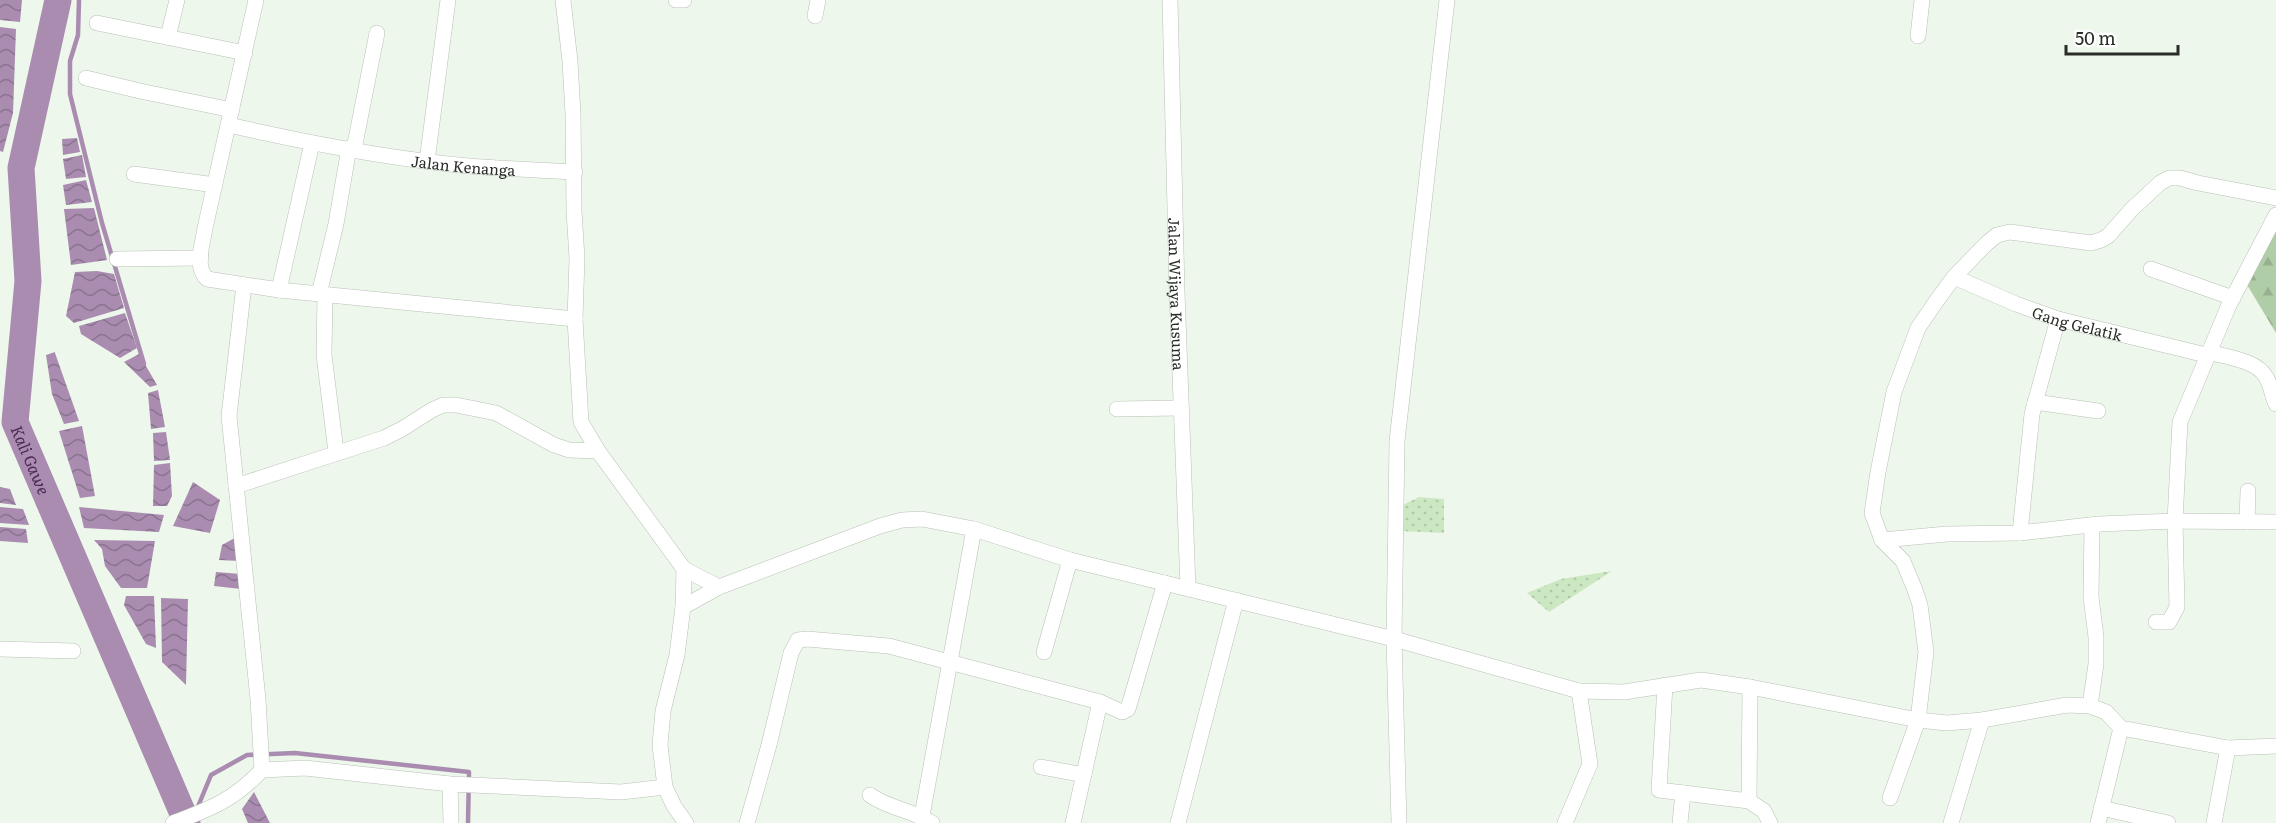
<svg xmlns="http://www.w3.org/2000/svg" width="2276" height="823" font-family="Literata,serif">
	<defs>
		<pattern id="green-dots" width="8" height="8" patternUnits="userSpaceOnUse" patternTransform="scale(1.5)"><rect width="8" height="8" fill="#cbe8c2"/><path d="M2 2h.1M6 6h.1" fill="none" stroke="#aec7a7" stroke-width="1.8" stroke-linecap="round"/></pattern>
		<pattern id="forest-firs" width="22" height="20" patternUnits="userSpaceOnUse" patternTransform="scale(1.5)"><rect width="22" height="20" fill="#afcda6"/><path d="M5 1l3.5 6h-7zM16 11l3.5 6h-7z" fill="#97b08f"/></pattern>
		<pattern id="water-waves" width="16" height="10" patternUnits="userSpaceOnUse" patternTransform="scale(1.5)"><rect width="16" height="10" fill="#a98cb0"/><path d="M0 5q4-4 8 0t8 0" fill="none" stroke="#8a738f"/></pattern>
	</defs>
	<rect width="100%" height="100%" fill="#eef7eb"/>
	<g fill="url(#green-dots)">
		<polygon points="1419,497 1444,499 1444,533 1400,531 1401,506"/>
		<polygon points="1612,571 1549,612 1527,593 1561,579"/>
	</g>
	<polygon fill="url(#forest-firs)" points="2276,217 2276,333 2243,278"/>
	<g fill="url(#water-waves)">
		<polygon points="0,0 22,0 20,22 0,20"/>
		<polygon points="0,27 16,29 13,113 3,152 0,151"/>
		<polygon points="77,138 80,152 63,155 62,139"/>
		<polygon points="82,155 86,177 66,179 63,159"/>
		<polygon points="86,180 92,202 66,205 63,185"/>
		<polygon points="94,208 107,260 71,265 64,209"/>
		<polygon points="97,271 114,274 124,308 74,323 66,316 75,272"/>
		<polygon points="125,313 137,348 120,358 81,334 79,326"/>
		<polygon points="55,352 55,353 79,421 64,424 52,394 46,355"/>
		<polygon points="139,354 157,385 150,387 124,362"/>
		<polygon points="158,390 165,427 151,429 148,393"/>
		<polygon points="82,426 95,496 80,498 59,431"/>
		<polygon points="166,432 170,460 154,461 153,433"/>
		<polygon points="170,463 172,496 167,506 153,506 154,465"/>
		<polygon points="193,482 220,500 210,533 173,526"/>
		<polygon points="0,487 10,489 16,505 0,503"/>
		<polygon points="0,507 23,509 29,525 0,523"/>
		<polygon points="79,507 164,515 159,532 84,528"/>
		<polygon points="0,527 26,529 28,543 0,541"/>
		<polygon points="240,535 240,561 219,560 222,545"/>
		<polygon points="94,540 155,541 147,588 121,588 105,566 102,549"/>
		<polygon points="216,572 241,574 241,589 214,586"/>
		<polygon points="126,596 154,596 156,648 146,644 124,605"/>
		<polygon points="161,598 188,599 186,685 162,662"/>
		<polygon points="254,792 270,823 248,823 242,809"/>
	</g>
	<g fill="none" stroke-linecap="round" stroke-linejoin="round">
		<g stroke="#a98cb0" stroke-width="4.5">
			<polyline points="79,0 78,35 70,61 70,94 102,223 144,364"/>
			<polyline points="197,809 211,775 247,755 295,753 469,772 468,823"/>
		</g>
		<path stroke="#a98cb0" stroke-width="27" id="s1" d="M58,0L21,168L28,281L15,422L187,823"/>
		<defs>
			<g id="minor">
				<path d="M256,0L205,228C203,243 194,267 207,279L279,290L575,319"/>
				<polyline points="563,0 570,61 573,114 574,211 577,258 575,319 581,422 598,451 684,569 683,607 677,655 663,711 660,745 665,787 674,806 686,823"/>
				<polyline points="676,0 684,0"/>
				<path id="s2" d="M1170,0L1177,292L1188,588"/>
				<polyline points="815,16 818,0"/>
				<polyline points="97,23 245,53"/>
				<polyline points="1918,36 1922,0"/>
				<polyline points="168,37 177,0"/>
				<polyline points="86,78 140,91 232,110"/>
				<path id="s3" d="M229,125C308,143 389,159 469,166C504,169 540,170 575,172"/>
				<polyline points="354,149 377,33"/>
				<polyline points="427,161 448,0"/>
				<polyline points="134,174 215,185"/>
				<polyline points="117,259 201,258"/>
				<polyline points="2151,269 2233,298"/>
				<path id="s4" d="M1954,277L2016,304L2058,319L2206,355"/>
				<polyline points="244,285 229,416 258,699 262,770"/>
				<polyline points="279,290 312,143"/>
				<polyline points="319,294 336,224 349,148"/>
				<polyline points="325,295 324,355 336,452"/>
				<path d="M2209,352C2225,357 2257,360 2266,377C2271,385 2272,396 2276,404"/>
				<polyline points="2035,402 2098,411"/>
				<polyline points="1117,409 1181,408"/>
				<polyline points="236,486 384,438 402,429 432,410 443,405 456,405 496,413 554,445 569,450 598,451"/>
				<polyline points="2247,522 2248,491"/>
				<polyline points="2020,533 2032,414 2058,319"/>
				<polyline points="1882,540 1947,534 2020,533 2099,524 2175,521 2276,522"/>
				<polyline points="684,569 719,587"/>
				<polyline points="683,607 719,587 880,526 902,520 922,519 974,529 1070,560 1394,639 1579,691 1624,692 1701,680 1750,687 1918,720 1947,723 1982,720 2067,705 2090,706 2106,712 2121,728 2228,748 2276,746"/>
				<polyline points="2156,622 2169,622 2177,607 2175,521 2180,422 2229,305 2276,215"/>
				<polyline points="0,649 73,651"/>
				<polyline points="1044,652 1070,560"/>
				<polyline points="1665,685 1659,790 1749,801 1764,811 1770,823"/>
				<polyline points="2090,706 2096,664 2096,637 2091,597 2092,525"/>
				<polyline points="1041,767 1084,775"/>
				<polyline points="450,784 451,823"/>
				<path d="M870,795C889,809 913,810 932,823"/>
				<polyline points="1890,798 1918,720 1926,652 1920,605 1915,590 1903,561 1882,540 1872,513 1878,472 1894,392 1918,328 1935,303 1954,277 1986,244 1997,235 2010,232 2091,243 2101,240 2108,236 2132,209 2160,183 2169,178 2180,178 2198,183 2276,198"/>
				<polyline points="1749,801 1750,687"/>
				<polyline points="2101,808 2168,823"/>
				<polyline points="922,816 974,529"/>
				<path d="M173,823C212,808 232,801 262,770L305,768L450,784L621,792L665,787"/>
				<polyline points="747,823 769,745 791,653 798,640 807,639 889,646 1100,702"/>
				<polyline points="1073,823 1100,702 1122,712 1128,709 1165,583"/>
				<polyline points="1178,823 1236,600"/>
				<polyline points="1399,823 1394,639 1397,441 1447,0"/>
				<polyline points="1565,823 1590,764 1579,691"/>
				<polyline points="1680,823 1683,793"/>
				<polyline points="1951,823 1982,720"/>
				<polyline points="2098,823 2121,728"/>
				<polyline points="2214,823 2228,748"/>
			</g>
		</defs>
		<use href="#minor" stroke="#b8c1b6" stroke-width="16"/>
		<use href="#minor" stroke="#fff" stroke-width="15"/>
	</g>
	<g text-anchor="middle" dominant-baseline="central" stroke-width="5" stroke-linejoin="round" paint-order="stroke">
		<g font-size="15" fill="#292d28" stroke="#fff">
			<text stroke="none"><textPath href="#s3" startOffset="238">Jalan Kenanga</textPath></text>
			<text stroke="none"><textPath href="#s2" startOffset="294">Jalan Wijaya Kusuma</textPath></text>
			<text stroke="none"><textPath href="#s4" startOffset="132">Gang Gelatik</textPath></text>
		</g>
		<g font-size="16" font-style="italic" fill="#4c2554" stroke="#fff">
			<text stroke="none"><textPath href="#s1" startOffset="468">Kali Gawe</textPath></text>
		</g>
	</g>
	<path d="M2066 45v9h112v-9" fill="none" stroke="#292d28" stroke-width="3"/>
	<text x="2075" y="45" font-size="18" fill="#292d28" stroke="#ffffff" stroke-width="4.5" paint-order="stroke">50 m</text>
</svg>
